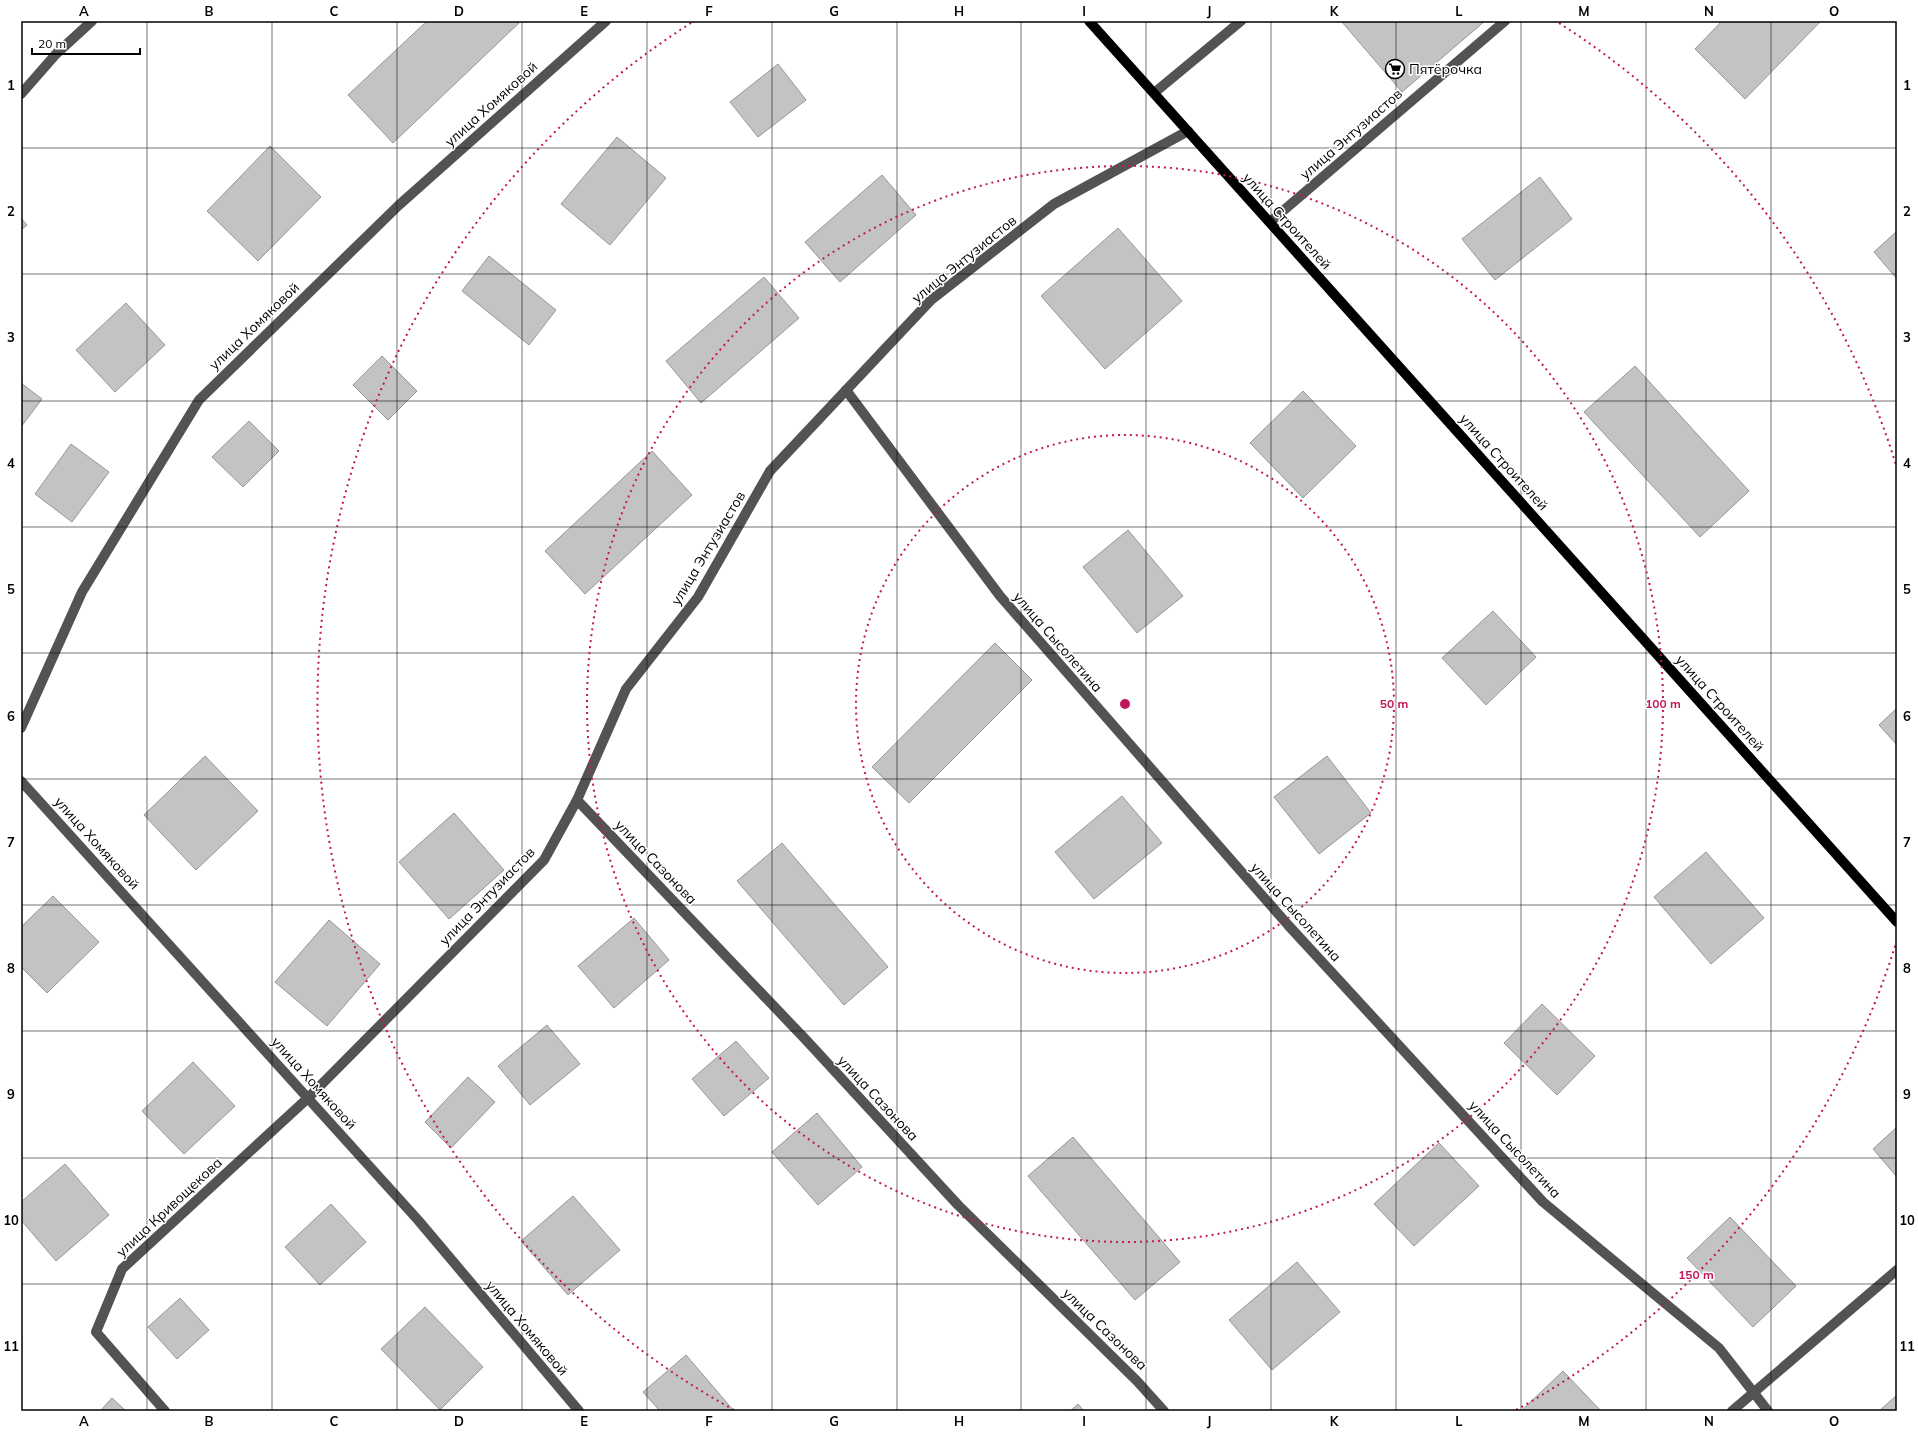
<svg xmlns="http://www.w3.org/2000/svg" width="1918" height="1432" font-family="Mulish,sans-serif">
	<rect width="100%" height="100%" fill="#fff"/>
	<g fill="#c3c3c3" stroke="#979797">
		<polygon points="427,21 521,21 393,143 348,95"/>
		<polygon points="1341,21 1485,21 1402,92"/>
		<polygon points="1722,21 1821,21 1745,99 1695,49"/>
		<polygon points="778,64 806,100 758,137 730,102"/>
		<polygon points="617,137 666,178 610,245 561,204"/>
		<polygon points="270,146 321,197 258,261 207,211"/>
		<polygon points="882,175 916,215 840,282 805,242"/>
		<polygon points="1540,177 1572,219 1495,280 1462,239"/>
		<polygon points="21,218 27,225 21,230"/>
		<polygon points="1118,228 1182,301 1105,369 1041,296"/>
		<polygon points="1897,231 1897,279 1874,252"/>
		<polygon points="489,256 556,310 529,345 462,291"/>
		<polygon points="764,277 799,318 701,403 666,361"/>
		<polygon points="126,303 165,345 115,392 76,350"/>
		<polygon points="382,356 417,391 388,420 353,385"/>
		<polygon points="1635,366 1749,491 1700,537 1584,412"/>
		<polygon points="21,383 42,399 21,427"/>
		<polygon points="1303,391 1356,446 1303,498 1250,443"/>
		<polygon points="249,421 279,451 243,487 212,457"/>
		<polygon points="71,444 109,472 72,522 35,494"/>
		<polygon points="652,451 692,495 585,594 545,551"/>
		<polygon points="1128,530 1183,596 1137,633 1083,567"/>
		<polygon points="1493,611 1536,657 1486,705 1442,658"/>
		<polygon points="995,643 1032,680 909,803 872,767"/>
		<polygon points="1897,708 1897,745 1879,725"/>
		<polygon points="205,756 258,811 196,870 144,815"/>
		<polygon points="1327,756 1371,813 1319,854 1274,797"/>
		<polygon points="1122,796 1162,843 1094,899 1055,852"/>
		<polygon points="454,813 504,870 449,919 399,862"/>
		<polygon points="782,843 888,967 844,1005 737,881"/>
		<polygon points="1706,852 1764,918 1711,964 1654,897"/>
		<polygon points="53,896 99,942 47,993 21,967 21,927"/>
		<polygon points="634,918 669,960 614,1008 578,966"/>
		<polygon points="329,920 380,964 327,1026 275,982"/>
		<polygon points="1542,1004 1595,1056 1557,1095 1504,1043"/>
		<polygon points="547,1025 580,1064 530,1105 498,1066"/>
		<polygon points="736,1041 769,1078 724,1116 692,1079"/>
		<polygon points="193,1062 235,1106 184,1154 142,1111"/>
		<polygon points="468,1077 495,1102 451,1148 425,1122"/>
		<polygon points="817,1113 862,1167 818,1205 772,1152"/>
		<polygon points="1897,1127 1897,1177 1873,1149"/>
		<polygon points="1073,1137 1180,1262 1135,1300 1028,1176"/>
		<polygon points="1439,1143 1479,1186 1414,1246 1374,1204"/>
		<polygon points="65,1164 109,1215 56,1261 21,1220 21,1202"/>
		<polygon points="573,1196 620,1250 568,1295 521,1241"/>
		<polygon points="331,1204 366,1242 320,1285 285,1247"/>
		<polygon points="1730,1217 1796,1286 1753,1327 1687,1258"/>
		<polygon points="1297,1262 1340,1312 1272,1370 1229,1320"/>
		<polygon points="180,1298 209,1330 177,1359 148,1327"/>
		<polygon points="425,1307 483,1367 440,1410 381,1349"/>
		<polygon points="686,1355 734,1411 660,1411 643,1392"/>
		<polygon points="1563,1371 1601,1411 1521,1411"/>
		<polygon points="1897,1395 1897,1411 1879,1411"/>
		<polygon points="112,1398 126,1411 100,1411"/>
		<polygon points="1078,1404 1084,1411 1070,1411"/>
	</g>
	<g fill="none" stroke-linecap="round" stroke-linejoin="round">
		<g stroke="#535353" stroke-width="10">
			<polyline points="1154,93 1241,21"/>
			<polyline points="21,94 56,54 92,21"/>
			<polyline points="1270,222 1505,21"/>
			<polyline points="846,390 1000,596 1288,925 1543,1202 1719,1348 1768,1411"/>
			<polyline points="21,728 82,592 199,400 399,205 606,21"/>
			<polyline points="21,781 418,1220 579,1411"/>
			<polyline points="577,800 807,1041 958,1205 1137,1381 1164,1411"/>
			<polyline points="165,1411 96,1332 122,1269 308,1098 544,860 577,800 626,689 698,597 770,471 931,300 1054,204 1188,131"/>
			<polyline points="1732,1411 1897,1270"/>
		</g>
		<polyline stroke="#000" stroke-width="10" points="1089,21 1897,922"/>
	</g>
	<path fill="none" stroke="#000" stroke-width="1" stroke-opacity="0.55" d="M147,21V1411M272,21V1411M397,21V1411M522,21V1411M647,21V1411M772,21V1411M897,21V1411M1021,21V1411M1146,21V1411M1271,21V1411M1396,21V1411M1521,21V1411M1646,21V1411M1771,21V1411M21,148H1897M21,274H1897M21,401H1897M21,527H1897M21,653H1897M21,779H1897M21,905H1897M21,1031H1897M21,1158H1897M21,1284H1897"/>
	<g fill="none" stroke="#c2185b" stroke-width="2" stroke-dasharray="2 4">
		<circle cx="1125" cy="704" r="269"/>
		<circle cx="1125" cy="704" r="538"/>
		<path d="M1897 940A807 807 0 0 1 1516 1410M734 1410A807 807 0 0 1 691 23M1559 23A807 807 0 0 1 1897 468"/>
	</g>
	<defs>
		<symbol id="supermarket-ring" viewBox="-11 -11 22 22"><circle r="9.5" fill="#fff" stroke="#000" stroke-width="1.5"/><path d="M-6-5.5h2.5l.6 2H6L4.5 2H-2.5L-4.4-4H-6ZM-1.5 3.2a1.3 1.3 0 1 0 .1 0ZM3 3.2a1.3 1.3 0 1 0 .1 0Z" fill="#000"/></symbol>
	</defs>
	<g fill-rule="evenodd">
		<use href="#supermarket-ring" x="1384" y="58" width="22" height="22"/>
	</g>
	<g text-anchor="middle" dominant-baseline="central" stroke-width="3" stroke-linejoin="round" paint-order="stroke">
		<g font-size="14" fill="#000" stroke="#fff" text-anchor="start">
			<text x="1409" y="69">Пятёрочка</text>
		</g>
		<g font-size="14" fill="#000" stroke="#fff">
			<text transform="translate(491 104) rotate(-42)">улица Хомяковой</text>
			<text transform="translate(1351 134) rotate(-41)">улица Энтузиастов</text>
			<text transform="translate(1287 221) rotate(48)">улица Строителей</text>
			<text transform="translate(964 259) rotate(-39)">улица Энтузиастов</text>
			<text transform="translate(254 326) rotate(-44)">улица Хомяковой</text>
			<text transform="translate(1504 462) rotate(48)">улица Строителей</text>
			<text transform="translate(708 548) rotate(-59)">улица Энтузиастов</text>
			<text transform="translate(1058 642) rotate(49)">улица Сысолетина</text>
			<text transform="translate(1720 703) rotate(48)">улица Строителей</text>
			<text transform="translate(97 843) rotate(48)">улица Хомяковой</text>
			<text transform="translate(656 862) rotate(46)">улица Сазонова</text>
			<text transform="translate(487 896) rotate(-46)">улица Энтузиастов</text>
			<text transform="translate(1296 912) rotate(48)">улица Сысолетина</text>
			<text transform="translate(314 1083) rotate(48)">улица Хомяковой</text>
			<text transform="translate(878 1098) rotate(47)">улица Сазонова</text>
			<text transform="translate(1515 1149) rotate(47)">улица Сысолетина</text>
			<text transform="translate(169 1207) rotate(-43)">улица Кривощекова</text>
			<text transform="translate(527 1328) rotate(50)">улица Хомяковой</text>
			<text transform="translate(1105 1329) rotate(44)">улица Сазонова</text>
		</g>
	</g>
	<circle cx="1125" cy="704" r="6" fill="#c2185b" stroke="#fff" stroke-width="2"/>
	<g font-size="12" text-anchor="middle" font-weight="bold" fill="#c2185b" stroke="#fff" stroke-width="3" stroke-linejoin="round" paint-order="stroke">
		<text x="1394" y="708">50 m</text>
		<text x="1663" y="708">100 m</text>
		<text x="1696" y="1279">150 m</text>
	</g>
	<rect width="1918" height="1432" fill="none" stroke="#ffffff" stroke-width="44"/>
	<path d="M32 48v6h108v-6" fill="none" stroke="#000000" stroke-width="2"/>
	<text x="38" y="48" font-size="12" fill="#000000" stroke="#ffffff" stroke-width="3" paint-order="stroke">20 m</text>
	<rect x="22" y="22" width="1874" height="1388" fill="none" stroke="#000" stroke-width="1.5"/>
	<g font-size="13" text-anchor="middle" font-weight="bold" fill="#000">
		<text x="84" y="16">A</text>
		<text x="209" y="16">B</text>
		<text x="334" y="16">C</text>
		<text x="459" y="16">D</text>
		<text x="584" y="16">E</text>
		<text x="709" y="16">F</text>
		<text x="834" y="16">G</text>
		<text x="959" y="16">H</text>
		<text x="1084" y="16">I</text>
		<text x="1209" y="16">J</text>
		<text x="1334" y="16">K</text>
		<text x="1459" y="16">L</text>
		<text x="1584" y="16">M</text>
		<text x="1709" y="16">N</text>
		<text x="1834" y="16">O</text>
		<text x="11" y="90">1</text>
		<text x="1907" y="90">1</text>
		<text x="11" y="216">2</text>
		<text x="1907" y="216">2</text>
		<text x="11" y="342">3</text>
		<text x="1907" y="342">3</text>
		<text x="11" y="468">4</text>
		<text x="1907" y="468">4</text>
		<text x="11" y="594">5</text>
		<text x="1907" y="594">5</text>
		<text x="11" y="721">6</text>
		<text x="1907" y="721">6</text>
		<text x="11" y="847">7</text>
		<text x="1907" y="847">7</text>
		<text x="11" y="973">8</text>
		<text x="1907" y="973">8</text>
		<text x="11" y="1099">9</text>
		<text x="1907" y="1099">9</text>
		<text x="11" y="1225">10</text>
		<text x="1907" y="1225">10</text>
		<text x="11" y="1351">11</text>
		<text x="1907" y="1351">11</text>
		<text x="84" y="1426">A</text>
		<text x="209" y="1426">B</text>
		<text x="334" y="1426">C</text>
		<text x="459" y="1426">D</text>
		<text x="584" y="1426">E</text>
		<text x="709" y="1426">F</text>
		<text x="834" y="1426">G</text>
		<text x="959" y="1426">H</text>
		<text x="1084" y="1426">I</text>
		<text x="1209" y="1426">J</text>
		<text x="1334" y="1426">K</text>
		<text x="1459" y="1426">L</text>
		<text x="1584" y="1426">M</text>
		<text x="1709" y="1426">N</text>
		<text x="1834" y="1426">O</text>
	</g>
</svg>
